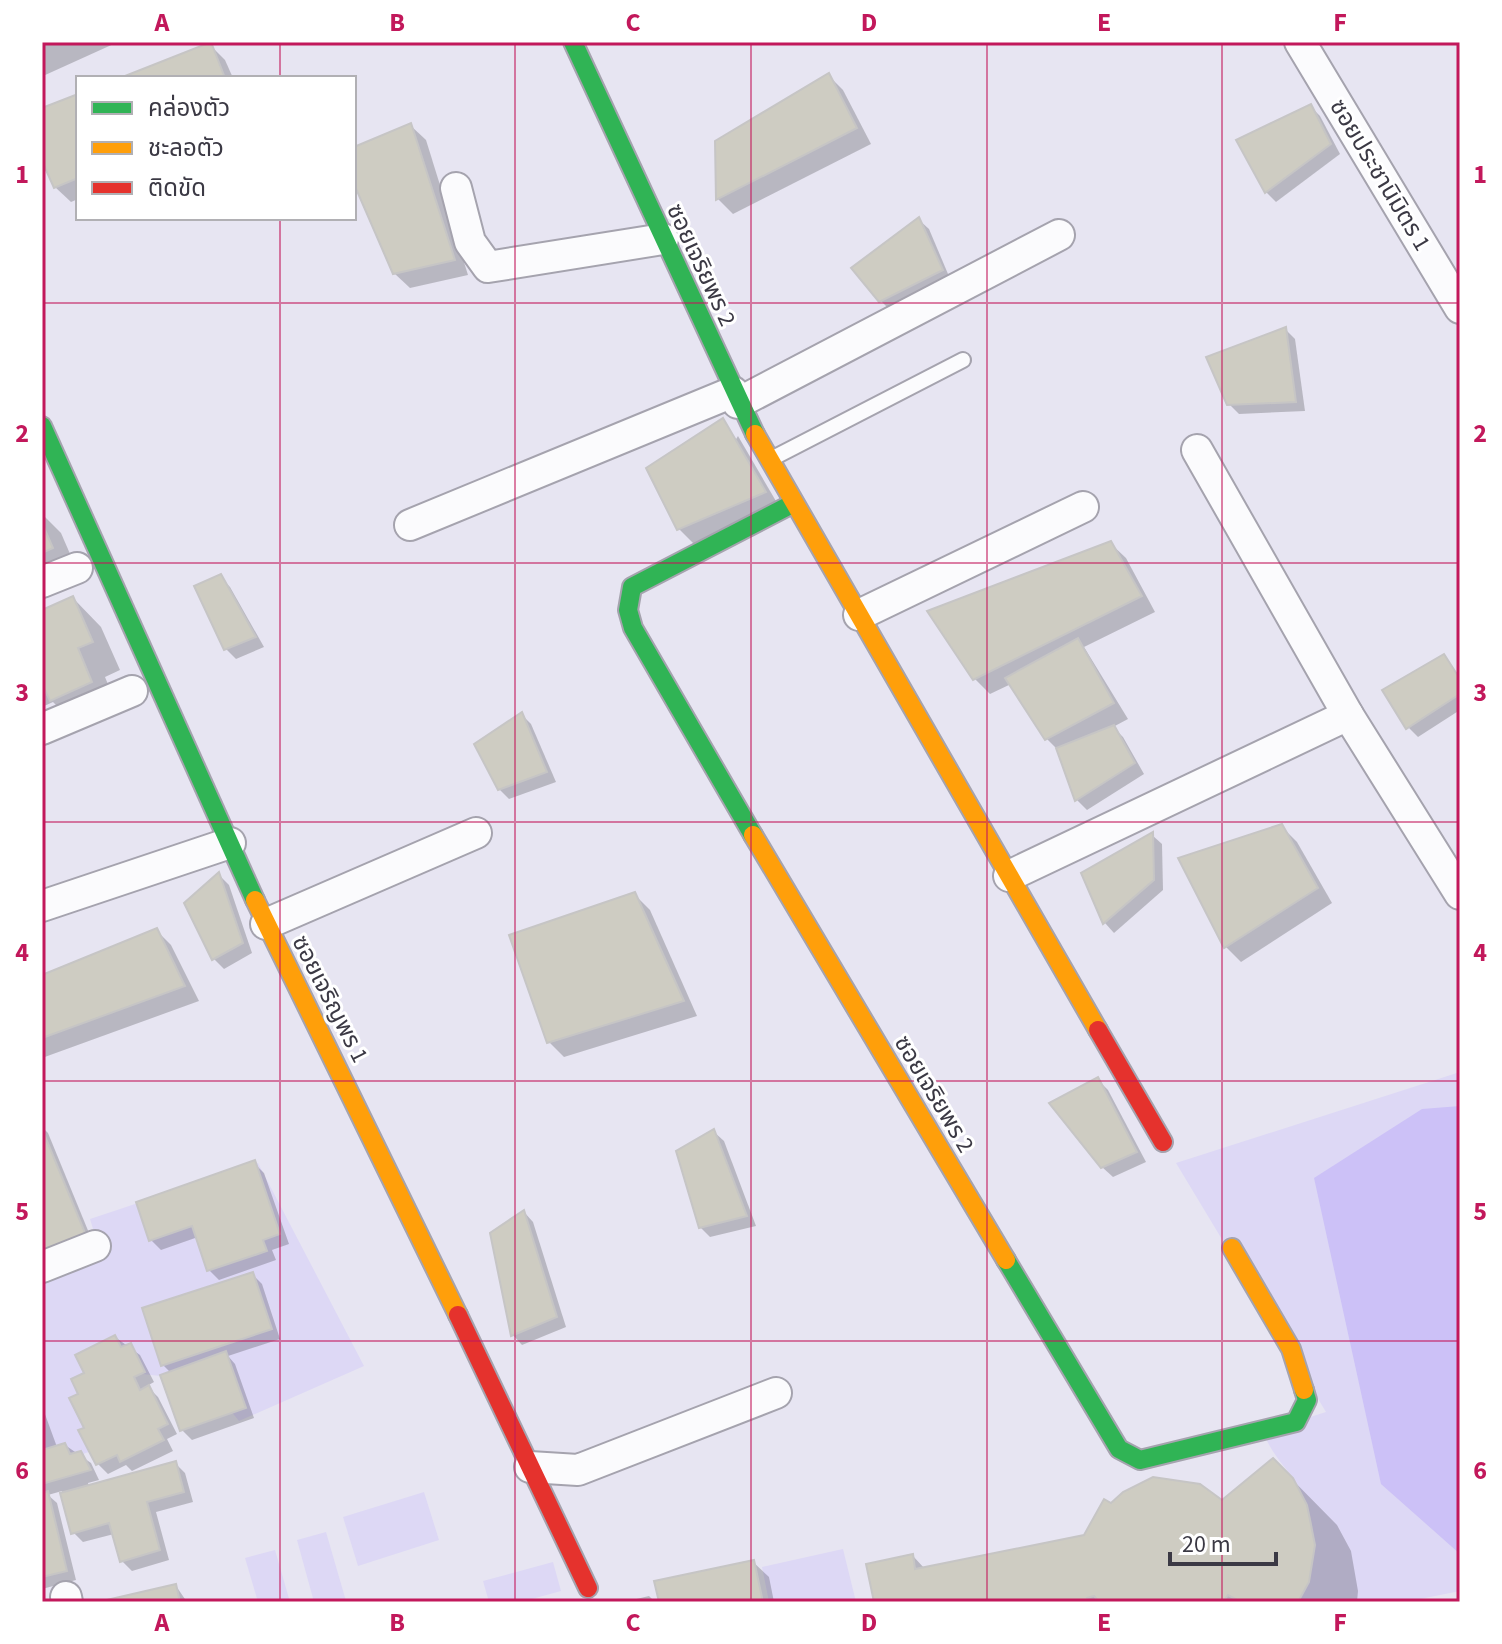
<svg xmlns="http://www.w3.org/2000/svg" width="1502" height="1644" font-family="'Source Sans 3','Noto Sans Thai',sans-serif">
	<rect width="100%" height="100%" fill="#e7e5f2"/>
	<g fill="#ddd8f5">
		<path d="M1460,1072V1591L1405,1602H1298C1320,1564 1319,1515 1293,1478C1281,1462 1271,1452 1263,1432L1326,1412L1176,1163Z"/>
		<polygon points="258,1163 364,1366 239,1421 206,1381 124,1372 116,1442 42,1469 42,1251 94,1232 90,1219"/>
		<polygon points="424,1492 439,1540 358,1566 343,1517"/>
		<polygon points="326,1532 346,1601 314,1602 297,1540"/>
		<polygon points="843,1549 856,1602 769,1602 762,1567"/>
		<polygon points="275,1550 290,1602 258,1602 245,1558"/>
		<polygon points="553,1562 561,1591 521,1602 489,1602 483,1581"/>
	</g>
	<polygon fill="#ccc1f7" points="1460,1106 1460,1554 1381,1484 1314,1178 1422,1109"/>
	<g fill="#0003">
		<polygon points="42,42 118,42 43,76"/>
		<polygon points="210,45 225,60 233,78 125,78"/>
		<polygon points="828,75 843,90 871,144 733,214 718,199 717,142"/>
		<polygon points="78,96 78,199 71,202 55,187 42,155 42,110"/>
		<polygon points="1310,106 1320,116 1340,154 1276,202 1266,192 1238,141"/>
		<polygon points="410,125 426,140 468,275 410,288 394,273 354,179 354,149"/>
		<polygon points="919,220 929,229 951,281 890,310 880,300"/>
		<polygon points="1285,329 1295,339 1305,411 1239,414 1229,404"/>
		<polygon points="738,436 780,508 694,544 679,529"/>
		<polygon points="42,514 61,533 80,577 42,594"/>
		<polygon points="1110,543 1126,558 1155,612 1084,647 1128,719 1113,727 1123,737 1144,774 1087,810 1077,800 1059,751 1047,739 1011,684 990,694 975,679"/>
		<polygon points="220,577 230,587 264,647 236,659 226,649"/>
		<polygon points="73,598 101,627 120,670 105,677 119,711 80,729 53,702 42,707 42,612"/>
		<polygon points="1443,657 1460,677 1460,710 1418,737 1408,727"/>
		<polygon points="521,714 531,724 556,782 509,799 499,789"/>
		<polygon points="1281,826 1297,842 1332,903 1241,962 1226,947 1181,860"/>
		<polygon points="1152,835 1162,844 1163,890 1114,933 1105,923 1083,874"/>
		<polygon points="219,875 229,885 252,953 224,969 214,959 187,904"/>
		<polygon points="635,895 650,910 697,1016 564,1057 548,1041"/>
		<polygon points="156,930 171,945 199,1001 42,1058 42,977"/>
		<polygon points="1098,1080 1108,1090 1146,1162 1113,1177 1102,1167"/>
		<polygon points="42,1127 48,1133 96,1250 42,1272"/>
		<polygon points="714,1132 724,1141 756,1226 710,1237 700,1227"/>
		<polygon points="254,1163 264,1173 289,1244 272,1250 276,1260 219,1280 209,1270 198,1237 161,1250 151,1240 138,1203"/>
		<polygon points="524,1212 533,1222 566,1327 522,1345 513,1335"/>
		<polygon points="252,1274 262,1284 280,1339 228,1356 235,1364 254,1418 192,1440 182,1430 162,1376 171,1373 162,1364"/>
		<polygon points="115,1337 140,1355 154,1382 147,1386 158,1397 177,1434 167,1439 173,1451 132,1471 126,1465 108,1474 98,1464 80,1395"/>
		<polygon points="42,1406 57,1447 65,1445 91,1463 99,1480 88,1483 89,1487 175,1463 185,1473 193,1502 156,1512 169,1560 132,1571 122,1561 114,1534 83,1542 73,1532 62,1491 48,1495 57,1503 76,1580 42,1589"/>
		<polygon points="1273,1460 1337,1525 1351,1551 1358,1591 1357,1602 876,1602 913,1556 925,1569 1085,1537 1111,1506 1222,1502"/>
		<polygon points="753,1562 769,1577 774,1602 661,1602"/>
		<polygon points="176,1586 187,1602 105,1602"/>
		<polygon points="649,1596 655,1602 624,1602"/>
	</g>
	<g fill="#ceccc2" stroke="#c6c5c5" stroke-width="2">
		<polygon points="211,42 225,78 120,78"/>
		<polygon points="829,73 857,128 716,200 715,141"/>
		<polygon points="78,94 78,178 54,188 42,161 42,108"/>
		<polygon points="1311,104 1331,144 1265,193 1236,140"/>
		<polygon points="411,123 455,260 393,274 354,184 354,147"/>
		<polygon points="919,217 943,270 879,302 851,268"/>
		<polygon points="1286,327 1296,402 1227,405 1206,357"/>
		<polygon points="723,418 766,492 677,530 646,468"/>
		<polygon points="42,523 53,548 42,553"/>
		<polygon points="1111,541 1142,596 973,680 927,611"/>
		<polygon points="221,574 256,637 224,650 194,586"/>
		<polygon points="73,596 93,642 78,648 92,682 50,701 42,684 42,610"/>
		<polygon points="1078,638 1114,703 1045,740 1005,678"/>
		<polygon points="1444,654 1460,679 1460,694 1406,729 1382,690"/>
		<polygon points="522,712 547,772 498,790 474,744"/>
		<polygon points="1114,725 1135,763 1075,801 1056,748"/>
		<polygon points="1282,824 1318,888 1224,948 1178,858"/>
		<polygon points="1153,832 1154,880 1103,924 1081,873"/>
		<polygon points="219,872 243,943 212,960 184,903"/>
		<polygon points="635,892 684,1001 547,1043 509,935"/>
		<polygon points="157,928 185,986 42,1038 42,975"/>
		<polygon points="1098,1077 1137,1152 1101,1168 1049,1103"/>
		<polygon points="42,1129 88,1240 42,1259"/>
		<polygon points="714,1129 747,1216 699,1228 676,1151"/>
		<polygon points="255,1160 280,1234 263,1240 267,1251 207,1271 192,1226 149,1241 136,1202"/>
		<polygon points="524,1210 557,1317 511,1336 490,1233"/>
		<polygon points="253,1272 272,1329 161,1366 142,1308"/>
		<polygon points="115,1335 121,1347 131,1343 145,1372 134,1377 140,1390 149,1385 168,1424 158,1429 164,1440 120,1462 117,1455 96,1465 78,1430 84,1428 69,1398 78,1394 71,1379 84,1373 75,1355"/>
		<polygon points="226,1351 246,1408 180,1431 160,1375"/>
		<polygon points="65,1443 70,1454 81,1451 91,1470 42,1484 42,1450"/>
		<polygon points="1273,1458 1293,1478 1307,1505 1315,1545 1309,1582 1298,1602 1241,1602 1228,1595 1223,1602 1099,1602 1094,1596 1087,1598 1087,1602 874,1602 866,1564 913,1554 915,1569 1084,1535 1104,1499 1111,1503 1123,1492 1153,1477 1200,1484 1222,1500"/>
		<polygon points="176,1461 184,1492 147,1502 160,1550 120,1562 109,1523 71,1534 60,1493"/>
		<polygon points="48,1491 67,1571 42,1577 42,1493"/>
		<polygon points="754,1560 763,1602 659,1602 654,1581"/>
		<polygon points="176,1584 180,1602 98,1602"/>
	</g>
	<g fill="none" stroke-linecap="round" stroke-linejoin="round">
		<defs>
			<polyline id="lane" points="773,458 963,360"/>
			<g id="street">
				<polyline points="1300,42 1460,308"/>
				<polyline points="456,188 470,242 488,267 663,239"/>
				<polyline points="738,403 1059,235"/>
				<polyline points="1197,450 1348,715 1460,894"/>
				<polyline points="410,525 733,392"/>
				<polyline points="42,582 77,568"/>
				<polyline points="859,615 1083,507"/>
				<polyline points="42,729 132,691"/>
				<polyline points="1009,876 1348,715"/>
				<polyline points="42,906 230,843"/>
				<polyline points="266,924 476,833"/>
				<polyline points="42,1267 95,1246"/>
				<polyline points="530,1467 578,1470 776,1393"/>
				<polyline points="66,1597 67,1602"/>
			</g>
			<g id="fast">
				<polyline points="573,42 755,434"/>
				<polyline points="42,426 255,900"/>
				<polyline points="753,835 633,628 628,610 632,587 794,503"/>
				<polyline points="1006,1260 1119,1449 1140,1460 1296,1422 1307,1400 1304,1390"/>
			</g>
			<g id="slow">
				<polyline points="755,434 1098,1030"/>
				<polyline points="753,835 1006,1260"/>
				<polyline points="255,900 458,1315"/>
				<polyline points="1232,1248 1291,1349 1304,1390"/>
			</g>
			<g id="jam">
				<polyline points="1098,1030 1163,1142"/>
				<polyline points="458,1315 588,1588"/>
			</g>
		</defs>
		<use href="#lane" stroke="#a5a3ae" stroke-width="18"/>
		<use href="#street" stroke="#a5a3ae" stroke-width="34"/>
		<use href="#fast" stroke="#a5a3ae" stroke-width="22"/>
		<use href="#slow" stroke="#a5a3ae" stroke-width="22"/>
		<use href="#jam" stroke="#a5a3ae" stroke-width="22"/>
		<use href="#lane" stroke="#fbfbfd" stroke-width="14"/>
		<use href="#street" stroke="#fbfbfd" stroke-width="30"/>
		<use href="#fast" stroke="#30b455" stroke-width="18"/>
		<use href="#slow" stroke="#ff9f0a" stroke-width="18"/>
		<use href="#jam" stroke="#e5322d" stroke-width="18"/>
	</g>
	<path fill="none" stroke="#c2185b" stroke-width="2" stroke-opacity="0.55" d="M280,42V78M515,42V1602M751,42V1602M987,42V1602M1222,42V1602M280,218V1602M42,303H1460M42,563H1460M42,822H1460M42,1081H1460M42,1341H1460"/>
	<g text-anchor="middle" dominant-baseline="central" stroke-width="6" stroke-linejoin="round" paint-order="stroke">
		<g font-size="24" fill="#3b3944" stroke="#fff">
			<text transform="translate(1380 175) rotate(59)">ซอยประชานิมิตร 1</text>
			<text transform="translate(701 265) rotate(65)">ซอยเจริยพร 2</text>
			<text transform="translate(330 999) rotate(63)">ซอยเจริญพร 1</text>
			<text transform="translate(934 1094) rotate(59)">ซอยเจริยพร 2</text>
		</g>
	</g>
	<rect width="1502" height="1644" fill="none" stroke="#ffffff" stroke-width="88"/>
	<rect x="76" y="76" width="280" height="144" fill="#ffffff" stroke="#b1b0b4" stroke-width="2"/>
	<rect x="92" y="102" width="40" height="12" fill="#30b455" stroke="#b1b0b4" stroke-width="2"/>
	<text x="148" y="116" font-size="24" fill="#3b3944">คล่องตัว</text>
	<rect x="92" y="142" width="40" height="12" fill="#ff9f0a" stroke="#b1b0b4" stroke-width="2"/>
	<text x="148" y="156" font-size="24" fill="#3b3944">ชะลอตัว</text>
	<rect x="92" y="182" width="40" height="12" fill="#e5322d" stroke="#b1b0b4" stroke-width="2"/>
	<text x="148" y="196" font-size="24" fill="#3b3944">ติดขัด</text>
	<path d="M1170 1552v12h106v-12" fill="none" stroke="#3b3944" stroke-width="4"/>
	<text x="1182" y="1552" font-size="24" fill="#3b3944" stroke="#ffffff" stroke-width="6" paint-order="stroke">20 m</text>
	<rect x="44" y="44" width="1414" height="1556" fill="none" stroke="#c2185b" stroke-width="3"/>
	<g font-size="26" text-anchor="middle" font-weight="bold" fill="#c2185b">
		<text x="162" y="31">A</text>
		<text x="397" y="31">B</text>
		<text x="633" y="31">C</text>
		<text x="869" y="31">D</text>
		<text x="1104" y="31">E</text>
		<text x="1340" y="31">F</text>
		<text x="22" y="183">1</text>
		<text x="1480" y="183">1</text>
		<text x="22" y="442">2</text>
		<text x="1480" y="442">2</text>
		<text x="22" y="701">3</text>
		<text x="1480" y="701">3</text>
		<text x="22" y="961">4</text>
		<text x="1480" y="961">4</text>
		<text x="22" y="1220">5</text>
		<text x="1480" y="1220">5</text>
		<text x="22" y="1479">6</text>
		<text x="1480" y="1479">6</text>
		<text x="162" y="1631">A</text>
		<text x="397" y="1631">B</text>
		<text x="633" y="1631">C</text>
		<text x="869" y="1631">D</text>
		<text x="1104" y="1631">E</text>
		<text x="1340" y="1631">F</text>
	</g>
</svg>
